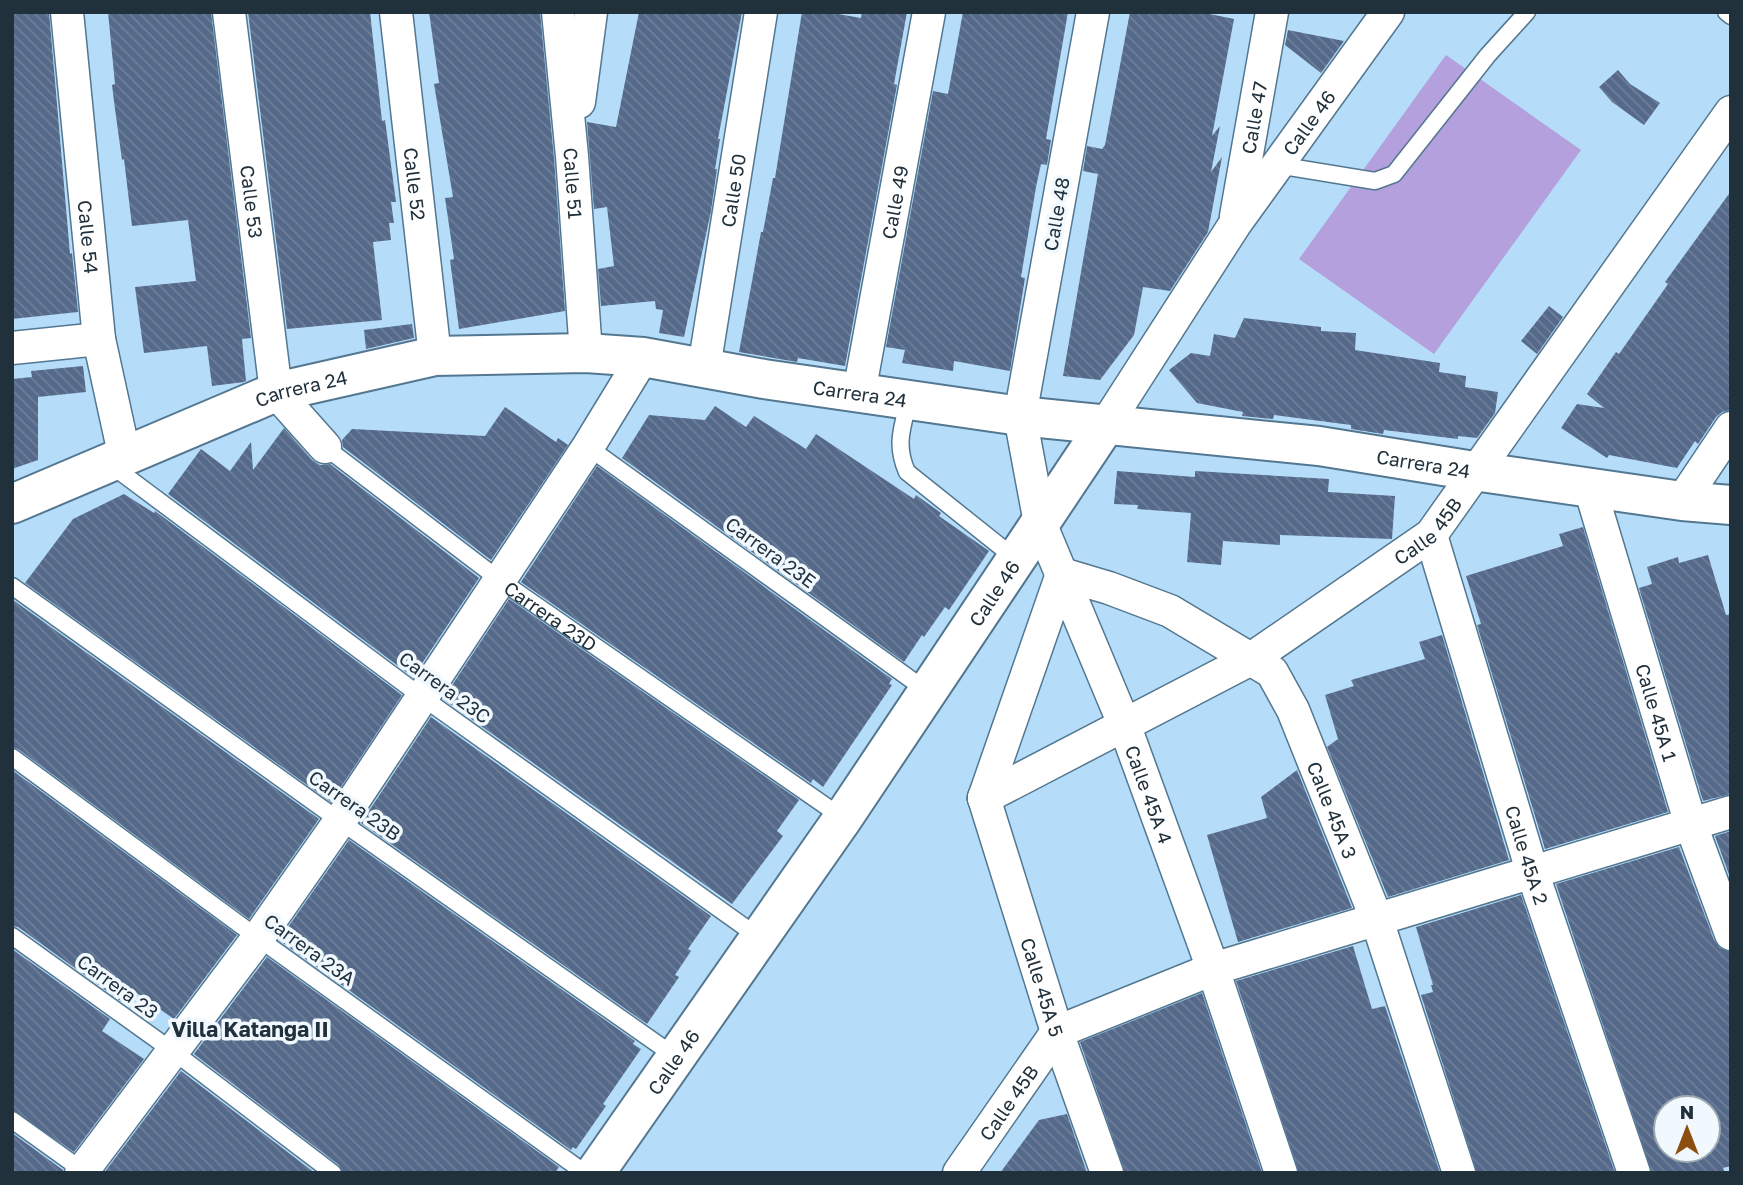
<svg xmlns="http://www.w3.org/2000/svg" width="1743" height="1185" font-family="'Golos Text',sans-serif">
	<defs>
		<pattern id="building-back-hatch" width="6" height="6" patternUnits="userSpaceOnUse" patternTransform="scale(1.75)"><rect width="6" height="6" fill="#55698a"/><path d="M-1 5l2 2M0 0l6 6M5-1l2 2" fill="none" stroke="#6f7f98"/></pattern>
	</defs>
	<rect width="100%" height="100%" fill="#b5ddf9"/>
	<polygon fill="#b3a0dc" points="1446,55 1581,150 1434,354 1299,259"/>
	<g fill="url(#building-back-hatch)" fill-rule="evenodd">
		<polygon points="12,12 49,12 70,254 72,253 78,312 12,319"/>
		<polygon points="108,12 211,12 251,338 242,339 246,381 244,382 212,386 207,346 144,353 135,287 196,281 188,220 132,226 124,159 122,160 115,109 112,85 115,84"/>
		<polygon points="248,12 370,12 382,121 385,120 396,202 391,202 394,223 389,223 391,240 373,242 382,320 287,329"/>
		<polygon points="429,12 540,12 554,158 565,311 459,329 450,260 454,259 445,198 453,197 434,84 439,83"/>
		<polygon points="639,12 742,12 718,139 720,139 715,169 717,169 711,211 684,337 659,333 663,310 656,309 655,301 601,306 598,269 614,266 607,207 594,209 587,122 616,127"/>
		<polygon points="802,12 827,12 861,18 862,12 907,12 894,84 897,85 845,366 798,358 797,362 739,352 761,232 763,232 773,178 775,178"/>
		<polygon points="963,12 1068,12 1046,139 1051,140 1047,165 1041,164 1036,187 1021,277 1025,278 1010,371 954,361 953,371 902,363 905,350 886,347 933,91 948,94"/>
		<polygon points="1130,12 1200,12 1234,19 1212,136 1220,126 1211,172 1222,157 1208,232 1170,291 1143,287 1134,335 1100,380 1063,376 1098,174 1083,171 1087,146 1102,149 1105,145"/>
		<polygon points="1288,30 1344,41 1321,73 1285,45"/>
		<polygon points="1618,70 1630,84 1660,103 1644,125 1612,102 1599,87"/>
		<polygon points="1731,191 1731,410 1722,412 1716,417 1698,444 1695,441 1677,468 1609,455 1607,458 1561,428 1577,404 1604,408 1587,394 1616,352 1619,354 1668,284 1665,282"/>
		<polygon points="1549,306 1563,317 1537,354 1521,341"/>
		<polygon points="1244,318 1321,327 1321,331 1356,333 1355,350 1440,363 1439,372 1466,376 1465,387 1498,392 1495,413 1477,438 1458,436 1458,439 1384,430 1383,434 1351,429 1351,425 1274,415 1273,419 1242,416 1243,412 1197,403 1169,370 1191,353 1210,356 1214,334 1235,338"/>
		<polygon points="412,324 414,338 366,349 364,330"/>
		<polygon points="83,366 86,392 38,397 38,460 12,469 12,379 32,377 31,371"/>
		<polygon points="715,406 746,427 754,416 806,449 816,434 914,499 916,495 941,513 939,516 989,551 949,610 945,607 924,637 922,635 904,662 622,458 649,415 705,420"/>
		<polygon points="505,407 556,442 558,438 568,445 491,560 343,447 342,440 352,429 485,436"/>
		<polygon points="284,428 312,460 320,465 330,464 479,578 413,677 168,494 201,449 230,471 251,442 253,470"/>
		<polygon points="597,466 892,679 889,684 892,685 823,787 813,779 811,783 521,582"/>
		<polygon points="1117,471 1195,477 1195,471 1329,479 1328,492 1395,496 1392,539 1280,535 1280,545 1223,541 1221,565 1187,562 1191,513 1137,509 1138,505 1114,504"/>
		<polygon points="124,494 154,513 155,511 402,695 331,802 25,583 73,519"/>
		<polygon points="1583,527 1668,812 1545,849 1477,625 1481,624 1466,576 1563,546 1559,534"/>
		<polygon points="1708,555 1726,615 1731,614 1731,794 1703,801 1639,588 1652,584 1647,567 1678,557 1679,563"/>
		<polygon points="509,599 799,800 777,831 783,836 732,904 443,699"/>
		<polygon points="13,600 319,819 249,919 18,749 12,747"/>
		<polygon points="1442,635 1509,860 1388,897 1327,747 1338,739 1325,695 1354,686 1351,680 1425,659 1419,642"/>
		<polygon points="431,717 711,916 688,949 691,951 675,975 679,977 647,1024 361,823"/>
		<polygon points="12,770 237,935 174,1019 131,989 122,1002 18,927 12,926"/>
		<polygon points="1297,770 1352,908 1238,942 1207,835 1267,818 1261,797"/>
		<polygon points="1731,831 1731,880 1715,836"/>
		<polygon points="349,840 635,1041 633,1044 641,1049 603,1104 606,1106 576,1149 573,1147 571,1150 279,940"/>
		<path d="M1679,847L1714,940L1720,948L1731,952V1166L1723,1168L1725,1173H1652L1556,884ZM1666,1108H1708V1150H1666Z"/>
		<polygon points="1521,895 1615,1173 1477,1173 1421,995 1433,992 1431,985 1433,985 1416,927"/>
		<polygon points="1353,946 1372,1009 1385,1006 1440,1173 1299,1173 1236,981"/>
		<polygon points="12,949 110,1019 102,1031 144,1059 74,1152 12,1110"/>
		<polygon points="267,957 559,1167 555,1173 343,1173 339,1165 194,1054"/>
		<polygon points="1202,993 1262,1173 1125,1173 1080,1042"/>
		<polygon points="181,1071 315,1173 104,1173"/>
		<polygon points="1067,1114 1087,1173 1000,1173 1039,1120"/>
		<polygon points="12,1133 63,1170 63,1173 12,1173"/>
	</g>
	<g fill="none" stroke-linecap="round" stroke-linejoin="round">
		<defs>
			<g id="service">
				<polyline points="1726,12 1731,16"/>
				<polyline points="1277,165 1375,181 1394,174 1488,55 1527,12"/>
				<path d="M909,400C902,428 895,445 907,472L1016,559"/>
				<path id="s1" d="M325,447L501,581L843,818"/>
				<polyline points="588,447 927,691"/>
				<polyline points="111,465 422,697 760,938"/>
				<polyline points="12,586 340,821 676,1057"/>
				<polyline points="12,757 258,938 585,1173"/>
				<polyline points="12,936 174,1052 333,1173"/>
				<polyline points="12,1120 86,1173"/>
			</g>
			<g id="minor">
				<path id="s2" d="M67,12L99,339L125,458"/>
				<path id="s3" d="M229,12L276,392L325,447"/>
				<path id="s4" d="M396,12L435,356"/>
				<path id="s5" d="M558,12L572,156L586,353"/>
				<path id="s6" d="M1093,12L1020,416L1040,523L1124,724L1213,969L1281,1173"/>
				<polyline points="579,102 591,12"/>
				<path id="s7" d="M1236,216L1272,12"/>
				<polyline points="12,348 99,339"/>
				<path id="s8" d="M704,368L761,12"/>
				<path id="s9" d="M859,393L929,12"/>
				<path id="s10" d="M1107,423L1235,224L1388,12"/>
				<path id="s11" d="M1590,488L1691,825L1731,934"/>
				<polyline points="1682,501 1731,428"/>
				<path id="s12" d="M1431,535L1532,871L1634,1173"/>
				<path id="s13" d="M984,798L1251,659L1431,535L1731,112"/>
				<path id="s14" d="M984,798L1062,574L1109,588L1170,611L1272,672L1293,710L1377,920L1459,1173"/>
				<path id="s15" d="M984,798L1057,1032L1107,1173"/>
				<polyline points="81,1173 258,938 340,821 588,447 643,357"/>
				<path id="s16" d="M959,1173L1057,1032L1213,969L1731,812"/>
			</g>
			<g id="tertiary">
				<path id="s17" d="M12,504L276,392L435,356L586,353L643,357L764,379L1020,416L1319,446L1474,471L1682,501L1731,505"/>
				<path id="s18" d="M595,1173L843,818L1107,423"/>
			</g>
		</defs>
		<use href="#service" stroke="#537790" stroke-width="19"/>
		<use href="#minor" stroke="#537790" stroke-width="35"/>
		<use href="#tertiary" stroke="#537790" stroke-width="42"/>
		<use href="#service" stroke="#fff" stroke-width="16"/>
		<use href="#minor" stroke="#fff" stroke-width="32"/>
		<use href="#tertiary" stroke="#fff" stroke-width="38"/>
	</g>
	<g text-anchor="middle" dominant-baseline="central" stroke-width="7" stroke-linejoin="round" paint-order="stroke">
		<g font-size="19" fill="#21313c" stroke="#f1f9ff">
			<text stroke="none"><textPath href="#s7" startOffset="100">Calle 47</textPath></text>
			<text stroke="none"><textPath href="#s10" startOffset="362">Calle 46</textPath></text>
			<text stroke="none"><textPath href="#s5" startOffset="172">Calle 51</textPath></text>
			<text stroke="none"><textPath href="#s4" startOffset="173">Calle 52</textPath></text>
			<text stroke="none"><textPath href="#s8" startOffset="180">Calle 50</textPath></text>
			<text stroke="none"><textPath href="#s3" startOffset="191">Calle 53</textPath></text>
			<text stroke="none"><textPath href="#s9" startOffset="194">Calle 49</textPath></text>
			<text transform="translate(1056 214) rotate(-80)">Calle 48</text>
			<text stroke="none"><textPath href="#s2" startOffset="226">Calle 54</textPath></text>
			<text stroke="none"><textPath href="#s17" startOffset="312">Carrera 24</textPath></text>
			<text stroke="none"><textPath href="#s17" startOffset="878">Carrera 24</textPath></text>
			<text stroke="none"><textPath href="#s17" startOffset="1446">Carrera 24</textPath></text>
			<text stroke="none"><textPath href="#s13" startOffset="520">Calle 45B</textPath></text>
			<text transform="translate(771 552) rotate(36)">Carrera 23E</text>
			<text stroke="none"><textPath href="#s18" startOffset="704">Calle 46</textPath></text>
			<text stroke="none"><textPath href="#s1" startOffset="282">Carrera 23D</textPath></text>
			<text transform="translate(445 687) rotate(36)">Carrera 23C</text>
			<text stroke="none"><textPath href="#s11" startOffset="234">Calle 45A 1</textPath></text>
			<text stroke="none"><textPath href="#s6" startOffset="812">Calle 45A 4</textPath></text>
			<text transform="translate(355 805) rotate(35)">Carrera 23B</text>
			<text stroke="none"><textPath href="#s14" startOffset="621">Calle 45A 3</textPath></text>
			<text stroke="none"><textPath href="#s12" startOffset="334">Calle 45A 2</textPath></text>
			<text transform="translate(310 949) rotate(36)">Carrera 23A</text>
			<text transform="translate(118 986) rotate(36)">Carrera 23</text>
			<text stroke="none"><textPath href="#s15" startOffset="198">Calle 45A 5</textPath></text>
			<text stroke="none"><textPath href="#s18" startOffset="136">Calle 46</textPath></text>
			<text stroke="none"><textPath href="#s16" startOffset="86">Calle 45B</textPath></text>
		</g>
		<g font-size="21" font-weight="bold" fill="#21313c" stroke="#f1f9ff">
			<text x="250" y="1029">Villa Katanga II</text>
		</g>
	</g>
	<rect width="1743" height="1185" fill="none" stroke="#21313c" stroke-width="28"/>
	<g transform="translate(1687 1129)"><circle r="33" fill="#f1f9ff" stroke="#9ea9b1" stroke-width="2"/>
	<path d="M0-5L12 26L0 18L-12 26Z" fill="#8c4f10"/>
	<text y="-10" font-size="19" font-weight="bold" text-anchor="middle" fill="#21313c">N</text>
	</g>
</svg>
